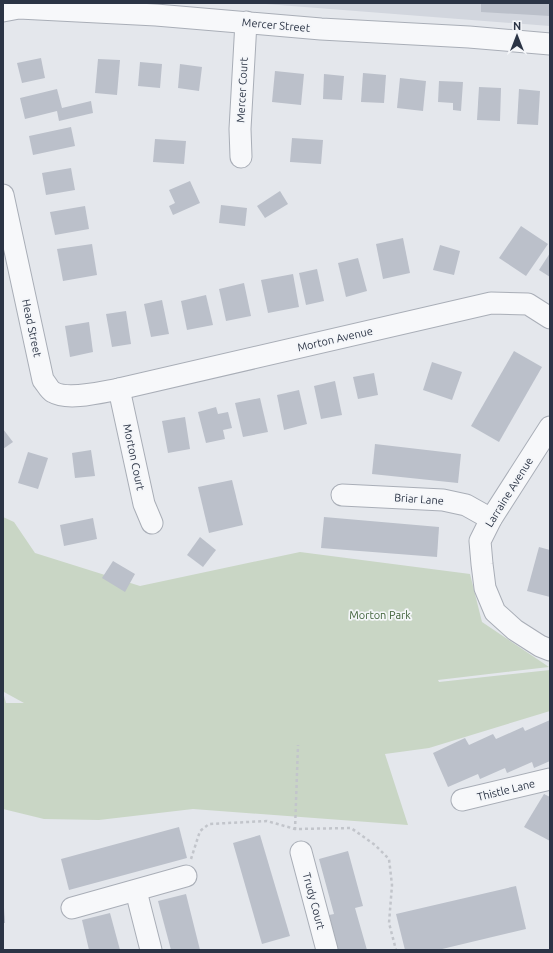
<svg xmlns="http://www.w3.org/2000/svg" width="553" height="953" font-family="Ubuntu,sans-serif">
	<rect width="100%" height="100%" fill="#e4e7ec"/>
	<polygon fill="#d2d6de" points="256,3 550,3 550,26 266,4"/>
	<path fill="#c9d6c5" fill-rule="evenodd" d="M3,517L14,522L35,553L140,586L300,552L470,574L482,622L549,667L438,680L439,682L550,670V711L429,748L385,754L408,825L193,809L99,820L44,819L3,809ZM3,692H4L24,703H6Z"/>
	<g fill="#bbc0ca">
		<polygon points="481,3 550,3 550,16 481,12"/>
		<polygon points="41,58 45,78 22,83 17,63"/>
		<polygon points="98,59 120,60 117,95 95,93"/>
		<polygon points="140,62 162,64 160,88 138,86"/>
		<polygon points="180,64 202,67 199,91 178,88"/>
		<polygon points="275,71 304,74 301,105 272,102"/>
		<polygon points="363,73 386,75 384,103 361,102"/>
		<polygon points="324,74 344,76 342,100 323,99"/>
		<polygon points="400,78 426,81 423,111 397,108"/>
		<polygon points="439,81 463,82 461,111 453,110 453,103 438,102"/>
		<polygon points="479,87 501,88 500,121 477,120"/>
		<polygon points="57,89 62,108 91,101 93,113 59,121 57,111 25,119 20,98"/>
		<polygon points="519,89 540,91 538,125 517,124"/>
		<polygon points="71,127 75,146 33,155 29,136"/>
		<polygon points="292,138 323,140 321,164 290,162"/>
		<polygon points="155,139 186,141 184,164 153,162"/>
		<polygon points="71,168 75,190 46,195 42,173"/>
		<polygon points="190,181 200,203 173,215 169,206 175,203 169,190"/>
		<polygon points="280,191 288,204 265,218 257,206"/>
		<polygon points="221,205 247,208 245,226 219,223"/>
		<polygon points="85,206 89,229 55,235 50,212"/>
		<polygon points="521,226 548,244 526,276 499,258"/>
		<polygon points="403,238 410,273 383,279 376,244"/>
		<polygon points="92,244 97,275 63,281 57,249"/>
		<polygon points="440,245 460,251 454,275 433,270"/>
		<polygon points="550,253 550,277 539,270"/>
		<polygon points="358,258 367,291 346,297 338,263"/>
		<polygon points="317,269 324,301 306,305 299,273"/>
		<polygon points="293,274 299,307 268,313 261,280"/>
		<polygon points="244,283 251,316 226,321 219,289"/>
		<polygon points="206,295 213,325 187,330 181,301"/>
		<polygon points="162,300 169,334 151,337 144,304"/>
		<polygon points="126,311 131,344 112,347 106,314"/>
		<polygon points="89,322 93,352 70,357 65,326"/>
		<polygon points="514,351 542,367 499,442 471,426"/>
		<polygon points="432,362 462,372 452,400 423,390"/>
		<polygon points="374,373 378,395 358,399 353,377"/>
		<polygon points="335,381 342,415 321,419 314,386"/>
		<polygon points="299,390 307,424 284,430 277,395"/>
		<polygon points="260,398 268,432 243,437 235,403"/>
		<polygon points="216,407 218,414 228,412 232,428 223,430 225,439 206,443 198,412"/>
		<polygon points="185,417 190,449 168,453 162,421"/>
		<polygon points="3,429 13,442 3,449"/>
		<polygon points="375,444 461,454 458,483 372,474"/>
		<polygon points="91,450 95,476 75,478 72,453"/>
		<polygon points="28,452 48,458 38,489 18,483"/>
		<polygon points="232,480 243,525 209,533 198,487"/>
		<polygon points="324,517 439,527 437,557 321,548"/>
		<polygon points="93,518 97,539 64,546 60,525"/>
		<polygon points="200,537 216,550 203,567 187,555"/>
		<polygon points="539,547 550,550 550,597 527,591"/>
		<polygon points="113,561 135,574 125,592 102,578"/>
		<polygon points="550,720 550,761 534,768 532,762 507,773 505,768 480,779 478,774 448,787 433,753 465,738 469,745 493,734 496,739 523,727 525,731"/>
		<polygon points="544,794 550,797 550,841 524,827"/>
		<polygon points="179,827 187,858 69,890 61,859"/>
		<polygon points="260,835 290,936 262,944 233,843"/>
		<polygon points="348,851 363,906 355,908 367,950 338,950 329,915 334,914 319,859"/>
		<polygon points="516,886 526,929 438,950 405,950 396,914"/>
		<polygon points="186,894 200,950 171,950 158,901"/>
		<polygon points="3,908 4,908 5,923 3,923"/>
		<polygon points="110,913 120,950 89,950 82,920"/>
	</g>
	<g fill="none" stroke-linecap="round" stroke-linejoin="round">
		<defs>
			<g id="minor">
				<polyline points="3,11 19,8 156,15 321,29 469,37 550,44"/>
				<polyline points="241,157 240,129 246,22"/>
				<path d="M3,195L43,380C46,383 49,390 53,392C68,401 102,392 119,389L491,303L528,304L550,318"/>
				<polyline points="119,389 144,504 152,523"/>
				<polyline points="550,427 491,519 480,541 482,564 485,588 495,612 515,630 540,646 550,650"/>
				<polyline points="342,495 443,500 466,505 491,519"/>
				<polyline points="462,800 550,779"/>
				<polyline points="301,852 327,950"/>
				<polyline points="136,891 151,950"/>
				<polyline points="72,908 186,876"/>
			</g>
		</defs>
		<use href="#minor" stroke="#a9aeb7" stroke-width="23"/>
		<g stroke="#c2c5cb" stroke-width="2.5" stroke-dasharray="3 3" stroke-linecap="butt">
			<polyline points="295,830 298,745"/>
			<polyline points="191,859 200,831 209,824 267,821 295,829 351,828 375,845 389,859 392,885 389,923 396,950"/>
		</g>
		<use href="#minor" stroke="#f7f8fa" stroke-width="21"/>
	</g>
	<g text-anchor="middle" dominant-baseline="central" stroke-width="3.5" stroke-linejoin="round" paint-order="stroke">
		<g font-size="11" fill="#2b3445" stroke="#f4f6f9">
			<text transform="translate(276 25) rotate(5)">Mercer Street</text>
			<text transform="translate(242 90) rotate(-87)">Mercer Court</text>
			<text transform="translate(32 328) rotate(78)">Head Street</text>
			<text transform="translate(335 339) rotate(-13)">Morton Avenue</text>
			<text transform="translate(134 457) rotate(78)">Morton Court</text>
			<text transform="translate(509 492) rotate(-58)">Larraine Avenue</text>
			<text transform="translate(419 499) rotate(4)">Briar Lane</text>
			<text transform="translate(506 790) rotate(-14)">Thistle Lane</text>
			<text transform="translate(314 901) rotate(75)">Trudy Court</text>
		</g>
		<g font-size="11" fill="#3f6138" stroke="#f4f6f9">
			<text x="380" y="615">Morton Park</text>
		</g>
	</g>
	<rect width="553" height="953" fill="none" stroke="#2b3445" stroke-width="8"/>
	<g transform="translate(517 36)" stroke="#f4f6f9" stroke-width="3" paint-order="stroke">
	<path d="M0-3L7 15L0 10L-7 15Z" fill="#2b3445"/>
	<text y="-6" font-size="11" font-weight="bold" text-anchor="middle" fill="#2b3445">N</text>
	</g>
</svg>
